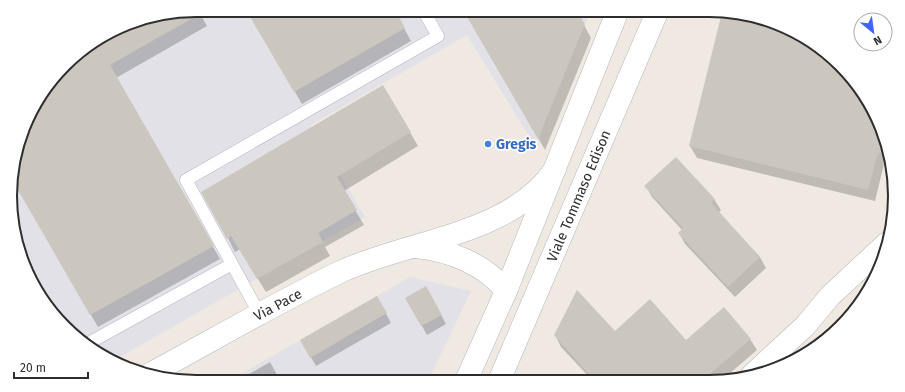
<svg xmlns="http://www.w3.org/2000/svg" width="905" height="392" font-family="'Fira Sans',sans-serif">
	<rect width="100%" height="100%" fill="#efe9e1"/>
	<g fill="#e3e1e8">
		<polygon points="196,10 591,10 535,146 467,35 311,125 365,217 115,360 74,336 35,289 14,232 14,160 35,103 74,56 136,20"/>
		<polygon points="410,277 471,291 432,373 418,381 227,382"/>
	</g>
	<g fill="#0003">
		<polygon points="198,10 207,26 116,78 220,259 98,327 14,181 14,160 35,103 74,56 136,20"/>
		<polygon points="248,10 394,10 411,41 302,104"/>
		<polygon points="464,10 584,25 591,38 545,150"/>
		<polygon points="723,12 769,20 832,56 876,114 890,166 884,164 875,201 697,158 690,146"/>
		<polygon points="383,86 418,146 344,191 364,225 325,247 330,256 266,292 240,249 235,252 228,238"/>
		<polygon points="646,186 714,199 721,210 718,213 760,257 766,268 735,297 685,244 679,233 682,230 652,197"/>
		<polygon points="377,297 391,323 316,366 301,340"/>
		<polygon points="431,297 446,324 427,335 407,298"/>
		<polygon points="615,332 685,341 750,339 757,350 722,380 593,381 561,347 555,335"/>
		<polygon points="270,362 281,382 235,382"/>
	</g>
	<g fill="#cbc7bf">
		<polygon points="196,10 205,11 110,65 214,246 90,315 14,183 14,160 35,103 74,56 136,20"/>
		<polygon points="246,10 395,10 405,28 294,92"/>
		<polygon points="463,10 576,10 585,24 538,139"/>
		<polygon points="722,12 769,20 832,56 876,114 887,155 878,153 868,190 689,146"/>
		<polygon points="383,85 411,132 337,177 357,210 318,233 323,242 257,279 231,236 227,239 201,192"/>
		<polygon points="676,157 715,199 711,203 760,257 728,287 678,233 683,228 644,186"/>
		<polygon points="426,286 442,315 421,326 405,298"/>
		<polygon points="577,290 615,331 650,299 686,340 724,307 751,339 703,380 595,381 554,335"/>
		<polygon points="377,296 387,313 310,358 300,340"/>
	</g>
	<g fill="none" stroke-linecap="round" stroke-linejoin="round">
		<defs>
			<g id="lane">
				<polyline points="260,315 186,180 438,36 423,10"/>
				<polyline points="87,344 232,264"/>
			</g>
			<polyline id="street" points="752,375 805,326 830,296 887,243"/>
			<g id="secondary">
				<path d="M415,247C449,250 485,264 506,291"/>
				<path d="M150,374C213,340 276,303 340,272C408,240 512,235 555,169"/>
				<polyline points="466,381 506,291 618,10"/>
				<polyline points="499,381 658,10"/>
			</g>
		</defs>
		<use href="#lane" stroke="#b4b7c1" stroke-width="13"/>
		<use href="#street" stroke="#b4b7c1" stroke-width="23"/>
		<use href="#secondary" stroke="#b4b7c1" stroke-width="23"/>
		<use href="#lane" stroke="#fff" stroke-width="12"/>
		<use href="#street" stroke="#fff" stroke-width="22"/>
		<use href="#secondary" stroke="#fff" stroke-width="22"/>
	</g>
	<circle fill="#3f7fe0" stroke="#fff" stroke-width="1.5" cx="488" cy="144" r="4"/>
	<g text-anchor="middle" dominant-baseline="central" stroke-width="3.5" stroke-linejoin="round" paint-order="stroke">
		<g font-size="14" font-weight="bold" fill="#366cbe" stroke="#fff" text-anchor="start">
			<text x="496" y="144">Gregis</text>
		</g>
		<g font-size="14" fill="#2e2e2e" stroke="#fff">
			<text transform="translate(579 196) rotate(-67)">Viale Tommaso Edison</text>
			<text transform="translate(278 305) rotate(-28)">Via Pace</text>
		</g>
	</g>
	<path d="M0 0H905V392H0ZM196 17H709A179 179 0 0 1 888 196V196A179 179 0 0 1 709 375H196A179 179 0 0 1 17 196V196A179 179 0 0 1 196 17Z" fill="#fff" fill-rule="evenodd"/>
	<path fill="none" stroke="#2e2e2e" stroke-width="2" d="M196 17H709A179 179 0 0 1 888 196V196A179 179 0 0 1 709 375H196A179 179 0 0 1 17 196V196A179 179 0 0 1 196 17Z"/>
	<g transform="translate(873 32) rotate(151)"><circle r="19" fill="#ffffff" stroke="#ababab"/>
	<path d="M0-3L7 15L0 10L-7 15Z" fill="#4264fb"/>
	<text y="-6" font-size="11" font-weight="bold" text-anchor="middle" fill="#2e2e2e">N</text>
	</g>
	<path d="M14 372v6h74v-6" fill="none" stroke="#2e2e2e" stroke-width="2"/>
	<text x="20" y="372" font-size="12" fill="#2e2e2e" stroke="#ffffff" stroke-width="3" paint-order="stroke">20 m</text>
</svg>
